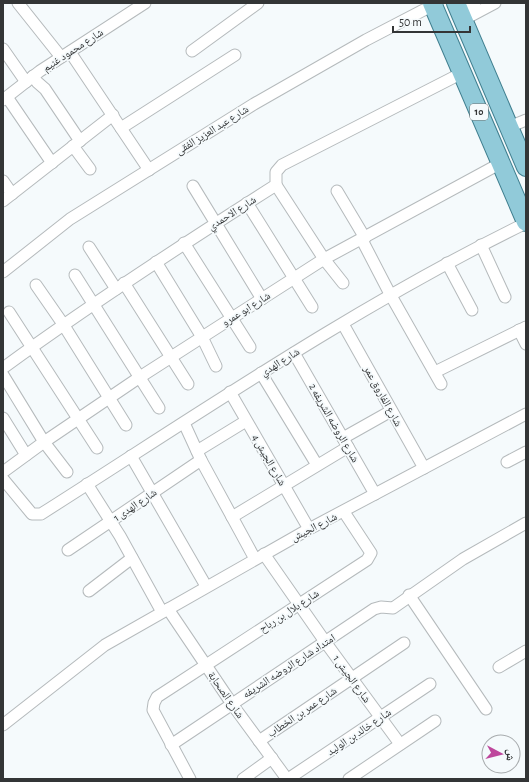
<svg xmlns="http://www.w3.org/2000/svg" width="529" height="782" font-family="'Alegreya Sans','Noto Naskh Arabic',sans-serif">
	<rect width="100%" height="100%" fill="#f5fafc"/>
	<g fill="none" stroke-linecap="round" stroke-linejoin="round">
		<defs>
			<g id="street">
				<polyline points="18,3 61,57"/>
				<polyline points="460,12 475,3"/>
				<polyline points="463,20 495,3"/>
				<polyline points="3,49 26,82"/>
				<polyline points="192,51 258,3"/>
				<polyline points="70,52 149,170"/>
				<polyline points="33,76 37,82 45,89 80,141"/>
				<polyline points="7,97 52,163"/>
				<polyline points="3,100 40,71 145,3"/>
				<polyline points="509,127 526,120"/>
				<polyline points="121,128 235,55"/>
				<polyline points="73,146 90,169"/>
				<polyline points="3,181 12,194"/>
				<polyline points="276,185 324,259 343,283"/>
				<polyline points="193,186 262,299"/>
				<polyline points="337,191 365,238"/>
				<polyline points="3,201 113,115"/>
				<polyline points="247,203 312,307"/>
				<polyline points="362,240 390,294 441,384"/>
				<polyline points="184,243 250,347"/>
				<polyline points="481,245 505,297"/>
				<polyline points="89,247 116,289"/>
				<polyline points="156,262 202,337 216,366"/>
				<polyline points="447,263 472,310"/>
				<polyline points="3,272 70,219 254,104 366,40 437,3"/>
				<polyline points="75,275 159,408"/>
				<polyline points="124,283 188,384"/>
				<polyline points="36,285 63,324 126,425"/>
				<polyline points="9,312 97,448"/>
				<polyline points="343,324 424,468"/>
				<polyline points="519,330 526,344"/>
				<polyline points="294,353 375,494"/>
				<path d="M3,368C92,303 183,244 276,185V172L282,165L462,73"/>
				<polyline points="435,372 526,327"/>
				<polyline points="261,373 317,465"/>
				<polyline points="3,375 44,442 67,472"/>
				<polyline points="230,392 309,529"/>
				<polyline points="3,418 26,455"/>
				<polyline points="184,423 201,460 255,559"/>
				<polyline points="343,438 391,411"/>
				<polyline points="197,451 246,421"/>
				<polyline points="131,456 206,586"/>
				<polyline points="507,462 526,452"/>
				<polyline points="3,472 44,442 140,377 324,259 501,163"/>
				<path d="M3,479L32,514H41C200,413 356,306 526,223"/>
				<polyline points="87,484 120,536 162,612"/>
				<polyline points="232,517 348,447"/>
				<polyline points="68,550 201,460"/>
				<polyline points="264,554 326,643 400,744"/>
				<polyline points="89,591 132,558"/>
				<polyline points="409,595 486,709"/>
				<polyline points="168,609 232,704 287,779"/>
				<polyline points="499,667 526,651"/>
				<polyline points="3,725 105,645 309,529 526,414"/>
				<polyline points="259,741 404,643"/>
				<polyline points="171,745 374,609 381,607 393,608 463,559 526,523"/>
				<polyline points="190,779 153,710 154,703 157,697 367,560 371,553 344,512"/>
				<polyline points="243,779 272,758"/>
				<polyline points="288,779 430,684"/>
				<polyline points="349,779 435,721"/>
			</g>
			<g id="primary">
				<polyline points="432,3 526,222"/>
				<polyline points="456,3 526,167"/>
			</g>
		</defs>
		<use href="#street" stroke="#b5babc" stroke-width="13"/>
		<use href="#primary" stroke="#407f8f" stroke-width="20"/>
		<use href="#street" stroke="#fff" stroke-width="11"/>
		<use href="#primary" stroke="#91cad9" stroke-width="18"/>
	</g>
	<g text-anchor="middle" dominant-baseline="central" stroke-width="3.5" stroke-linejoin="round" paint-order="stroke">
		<rect fill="#f5fafc" stroke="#6d7071" stroke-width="1" x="470" y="104" width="18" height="16" rx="3"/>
		<g font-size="10" font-weight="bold" fill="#333536">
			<text x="479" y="112">10</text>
		</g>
		<g font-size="11" fill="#333536" stroke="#f5fafc">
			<text transform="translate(73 50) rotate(-33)">شارع محمود غنيم</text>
			<text transform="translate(212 130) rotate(-32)">شارع عبد العزيز الفقى</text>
			<text transform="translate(232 213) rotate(-32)">شارع الاحمدي</text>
			<text transform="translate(246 309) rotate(-32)">شارع ابو عمرو</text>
			<text transform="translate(280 362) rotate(-32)">شارع الهدي</text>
			<text transform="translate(383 396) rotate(61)">شارع الفاروق عمر</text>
			<text transform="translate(334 423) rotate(60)">شارع الروضه الشريفه 2</text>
			<text transform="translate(269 460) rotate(60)">شارع الجيش 4</text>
			<text transform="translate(135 505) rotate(-34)">شارع الهدى 1</text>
			<text transform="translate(314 527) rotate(-27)">شارع الجيش</text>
			<text transform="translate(289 611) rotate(-33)">شارع بلال بن رباح</text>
			<text transform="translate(289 666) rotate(-33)">امتداد شارع الروضه الشريفه</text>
			<text transform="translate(352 679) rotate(54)">شارع الجيش 1</text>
			<text transform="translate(226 695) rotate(55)">شارع الصحابة</text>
			<text transform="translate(302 712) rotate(-34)">شارع عمر بن الخطاب</text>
			<text transform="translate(359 732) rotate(-34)">شارع خالد بن الوليد</text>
		</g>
	</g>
	<rect width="529" height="782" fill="none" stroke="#333536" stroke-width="8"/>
	<g transform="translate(501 754) rotate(97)"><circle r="19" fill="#f5fafc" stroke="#a7abad"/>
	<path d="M0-3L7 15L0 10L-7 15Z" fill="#be479c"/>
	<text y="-6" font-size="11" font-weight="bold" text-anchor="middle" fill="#333536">ش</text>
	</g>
	<path d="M393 26v6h77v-6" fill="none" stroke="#333536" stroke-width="2"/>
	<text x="399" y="26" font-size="12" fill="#333536" stroke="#f5fafc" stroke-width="3" paint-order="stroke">50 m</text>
</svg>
